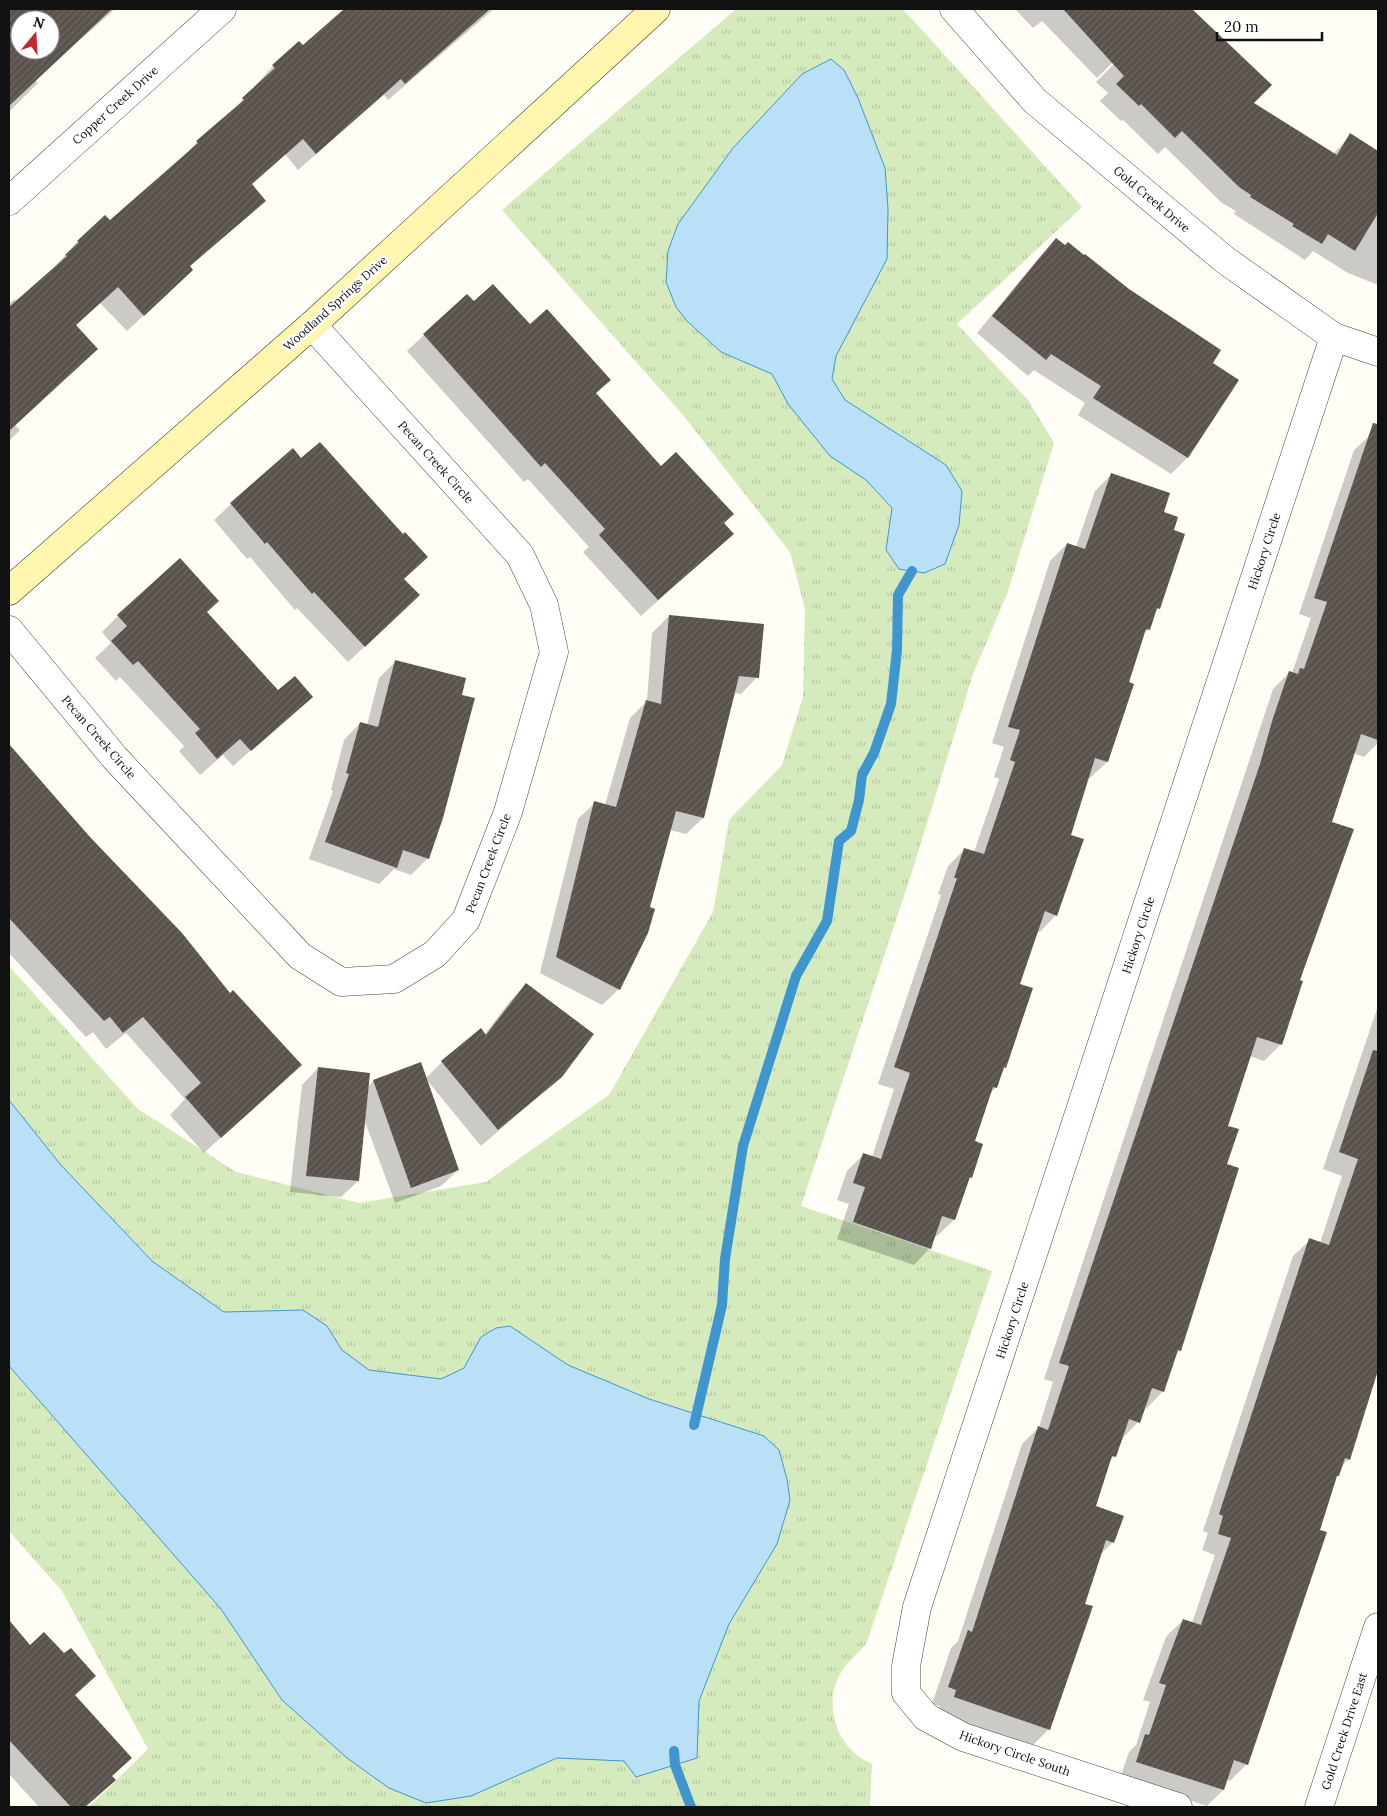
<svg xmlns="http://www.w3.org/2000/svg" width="1387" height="1816" font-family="Lora,serif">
	<defs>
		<pattern id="park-tufts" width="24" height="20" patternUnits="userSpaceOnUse" patternTransform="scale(1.25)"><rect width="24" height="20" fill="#d5ebbd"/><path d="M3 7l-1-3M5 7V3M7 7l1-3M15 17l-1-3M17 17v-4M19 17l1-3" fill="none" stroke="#b6c8a1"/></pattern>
		<pattern id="building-hatch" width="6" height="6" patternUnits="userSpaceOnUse" patternTransform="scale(1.25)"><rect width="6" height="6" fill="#5a524d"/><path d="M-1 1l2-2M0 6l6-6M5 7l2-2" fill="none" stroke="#6d6662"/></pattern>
	</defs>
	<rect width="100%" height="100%" fill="#fffdf5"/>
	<path fill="url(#park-tufts)" d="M736,9H903L1082,207L957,324L1028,400L1054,443L1007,594L973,674L911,875L801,1206L992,1271L867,1642C859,1654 847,1661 840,1674C822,1707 838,1750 872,1764L870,1807H89L148,1749L62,1591L9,1531V966L138,1109L236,1172L359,1203L486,1182L609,1095L713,912L729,820L782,765L803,697L805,609L790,552L683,415L502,210Z"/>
	<g fill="#b9e0f7" stroke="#3f96cf">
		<polygon points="831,59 844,70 858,98 885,168 888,209 887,259 836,356 832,379 845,400 946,465 962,491 959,525 945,564 924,573 899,569 886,550 892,508 866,480 830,456 788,404 772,374 721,352 687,321 676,307 666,282 668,251 678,224 733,148 802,74"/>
		<polygon points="9,1100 60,1164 152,1261 224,1312 303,1310 327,1326 342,1350 369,1370 441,1379 464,1368 481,1337 496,1328 510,1326 568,1365 649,1399 764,1436 779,1450 787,1479 790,1500 777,1544 729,1624 699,1701 697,1758 636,1777 624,1761 557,1758 471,1796 426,1803 389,1788 347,1758 282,1700 221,1609 9,1366"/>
	</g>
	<g fill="#0003" fill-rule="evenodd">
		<path d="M9,9H115L35,80L38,83L9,112ZM20,20H50V50H20Z"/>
		<polygon points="346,9 494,9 388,100 384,95 298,170 285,154 251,185 265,201 189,267 175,286 127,331 100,303 75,326 15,425 20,430 9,441 9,304 14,299 17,302 50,272 78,241 110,222 181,160 197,142 228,116 273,66 303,47"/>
		<polygon points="1015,9 1175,9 1183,16 1190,9 1270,85 1252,103 1333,154 1351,135 1370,158 1378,161 1378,285 1348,273 1313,251 1305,260 1234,214 1236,211 1222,203 1165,147 1158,154 1123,120 1121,121 1100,101 1108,93 1096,82 1117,61 1115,60 1097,78 1042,21 1033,28"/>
		<polygon points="1056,240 1211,364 1188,457 1171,474 1078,415 1085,403 1034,370 1028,376 977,333 1040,256"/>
		<polygon points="474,303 530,326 609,380 595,394 661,468 732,534 641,616 583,552 589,547 528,479 524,482 407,351 424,335"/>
		<polygon points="1378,428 1378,743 1364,757 1353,753 1331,823 1298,981 1281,1044 1264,1061 1250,1056 1227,1126 1226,1165 1180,1350 1175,1356 1163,1391 1147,1408 1144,1407 1138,1422 1122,1439 1114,1456 1108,1463 1094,1507 1113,1542 1099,1556 1049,1729 1032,1746 938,1713 940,1706 932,1704 951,1648 958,1641 1022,1444 1039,1427 1053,1382 1044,1379 1273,689 1290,672 1292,673 1311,618 1299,614 1354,450"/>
		<polygon points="301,459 403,536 402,612 348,662 297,608 295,610 250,557 247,559 214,520 231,504"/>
		<polygon points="1111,475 1163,513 1172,531 1159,608 1154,613 1149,629 1143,634 1107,762 1090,778 1088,777 1069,836 1056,915 1040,932 1037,931 1018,985 1005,1067 996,1087 989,1094 973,1142 971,1177 967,1181 954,1220 937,1236 934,1236 930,1248 914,1265 837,1239 849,1204 837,1200 847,1171 863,1155 872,1157 894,1089 878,1084 941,895 938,894 948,866 965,849 974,852 999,779 994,777 1004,747 992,743 1050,561 1067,544 1076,547 1095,491"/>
		<polygon points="205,613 278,692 311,697 233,766 223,755 200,775 179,751 184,746 120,677 116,681 95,658 111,643 102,632 118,616"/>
		<polygon points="669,616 757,677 741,694 734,693 703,818 686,834 670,830 619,989 602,1005 540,973 578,819 595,803 605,805 630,718 647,701 652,633"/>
		<polygon points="395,662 428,858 411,875 394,869 379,884 309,859 333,791 331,790 344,740 360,723 367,725 379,678"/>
		<polygon points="9,746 230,994 300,1065 204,1153 170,1115 185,1099 126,1033 106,1049 93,1032 86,1037 9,953"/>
		<polygon points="526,985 561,1076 481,1146 426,1079 458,1170 441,1186 395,1203 364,1119 358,1181 341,1197 290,1192 302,1085 318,1068 368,1087 373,1081 420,1064 425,1079 442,1062 484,1035 510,1001"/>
		<polygon points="1378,1006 1378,1372 1349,1459 1341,1467 1335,1479 1247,1764 1230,1781 1227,1780 1223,1790 1207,1806 1120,1778 1129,1752 1136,1745 1150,1702 1143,1700 1166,1637 1183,1620 1192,1623 1215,1555 1202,1550 1208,1533 1203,1531 1293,1256 1310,1240 1320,1243 1342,1176 1323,1169"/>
		<polygon points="9,1622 30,1647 64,1655 95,1676 74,1696 111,1777 98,1796 85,1807 39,1807 9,1774"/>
	</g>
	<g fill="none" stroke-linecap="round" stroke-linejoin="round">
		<g stroke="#3f96cf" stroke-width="10">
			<polyline points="694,1425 722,1305 725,1259 743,1146 796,976 827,921 839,841 851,831 859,800 862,775 874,753 891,704 897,650 898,595 912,571"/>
			<polyline points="674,1751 675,1765 691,1807"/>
		</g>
	</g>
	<g fill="url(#building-hatch)" fill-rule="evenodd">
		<path d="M9,9H112L9,106ZM20,20H50V50H20Z"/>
		<polygon points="344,9 490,9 405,84 401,79 316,154 303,139 252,184 266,201 190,266 193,270 144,316 118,287 76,325 98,349 9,431 9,307 67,256 65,255 79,242 77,241 105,215 110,220 198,143 196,141 244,100 242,98 275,68 272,65 299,41 303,45"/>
		<polygon points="1063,9 1192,9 1272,85 1254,103 1337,155 1350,133 1378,151 1378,213 1355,251 1328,234 1322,244 1292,226 1294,224 1250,197 1251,195 1239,187 1182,131 1175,138 1141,104 1139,106 1116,84 1124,76"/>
		<polygon points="1056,238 1065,245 1068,242 1084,255 1085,254 1129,289 1221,350 1213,363 1239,380 1188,458 1093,398 1101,386 1051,354 1046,360 992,316"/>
		<polygon points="493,284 530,324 547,309 611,380 596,393 661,466 676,452 734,514 724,523 734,534 658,600 599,535 605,529 545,463 541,467 423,334 467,294 474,301"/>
		<polygon points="1373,423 1378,424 1378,740 1361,734 1332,822 1354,829 1300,980 1303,981 1282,1045 1257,1037 1228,1126 1239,1129 1227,1164 1239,1168 1181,1351 1178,1350 1164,1392 1152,1388 1140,1423 1129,1419 1116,1457 1112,1456 1096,1506 1124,1516 1114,1543 1106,1540 1085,1604 1093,1606 1050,1730 954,1697 956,1690 948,1687 968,1630 972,1632 1038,1426 1048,1430 1069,1366 1059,1363 1260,764 1273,718 1289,671 1298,674 1300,668 1304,669 1327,602 1314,598"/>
		<polygon points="320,442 403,534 405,532 428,557 404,579 420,595 365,647 314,592 312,594 267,542 265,544 230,503 293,448 301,458"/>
		<polygon points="1111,473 1170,493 1164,512 1178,517 1174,530 1185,534 1160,609 1157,608 1150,630 1146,629 1129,682 1134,684 1108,762 1095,758 1071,835 1084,839 1057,916 1045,911 1020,984 1033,988 1006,1068 1004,1067 997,1088 993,1087 975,1141 983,1144 972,1178 970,1177 955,1220 942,1216 931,1249 853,1222 865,1187 853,1183 863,1153 881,1159 910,1073 894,1067 957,878 954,878 964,848 984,854 1015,762 1010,760 1020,730 1008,727 1067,543 1085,549"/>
		<polygon points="180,558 219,601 207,612 278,690 295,676 313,697 251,751 240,739 217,759 195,733 200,729 138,661 133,665 111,641 127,626 117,615"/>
		<polygon points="669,615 764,624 759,678 739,676 704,818 676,811 650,907 655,909 648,933 620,990 556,957 594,801 616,807 646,700 661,704"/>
		<polygon points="395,660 466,678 462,695 475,698 443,818 429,859 403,850 397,868 325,842 349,774 346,773 360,722 378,727"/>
		<polygon points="9,744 89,836 182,933 230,993 233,990 302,1065 221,1138 185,1097 201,1083 143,1017 123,1033 110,1017 104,1021 9,918"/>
		<polygon points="526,983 594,1034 562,1077 498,1130 441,1061 481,1028 486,1035"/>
		<polygon points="1373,1050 1378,1051 1378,1370 1350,1460 1345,1458 1339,1476 1337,1476 1320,1530 1327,1532 1248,1765 1234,1760 1224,1790 1136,1762 1145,1734 1149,1735 1166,1685 1159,1683 1183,1619 1201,1625 1231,1538 1218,1534 1223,1516 1219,1514 1309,1238 1329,1245 1358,1159 1339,1152"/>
		<polygon points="421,1062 459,1170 411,1188 373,1080"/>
		<polygon points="318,1067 370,1073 359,1181 306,1176"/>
		<polygon points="9,1620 30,1645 44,1632 64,1653 71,1648 96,1676 75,1695 132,1758 112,1776 116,1780 85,1807 71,1807 9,1740"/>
	</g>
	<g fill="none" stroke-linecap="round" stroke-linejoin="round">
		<defs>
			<g id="street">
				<polyline points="954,9 1035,101 1225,260 1334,337 1378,352"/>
				<polyline points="9,201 222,9"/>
				<polyline points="9,630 115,758 300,956 341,982 394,979 435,954 466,920 508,812 554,652 544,605 520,555 312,325"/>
				<polyline points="1178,1807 963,1737 926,1717 906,1693 906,1666 917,1607 1334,337"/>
				<polyline points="1319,1807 1378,1627"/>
			</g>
			<polyline id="secondary" points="9,591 312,325 656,9"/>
		</defs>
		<use href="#street" stroke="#444" stroke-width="29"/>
		<use href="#secondary" stroke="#333" stroke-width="29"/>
		<use href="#street" stroke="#fff" stroke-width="28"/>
		<use href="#secondary" stroke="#fff6b0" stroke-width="28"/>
	</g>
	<g text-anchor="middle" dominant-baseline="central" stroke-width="5" stroke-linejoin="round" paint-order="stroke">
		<g font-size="12" fill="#111" stroke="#fff">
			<text transform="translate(115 105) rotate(-42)">Copper Creek Drive</text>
			<text transform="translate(1152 199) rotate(40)">Gold Creek Drive</text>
			<text transform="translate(335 303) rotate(-42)">Woodland Springs Drive</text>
			<text transform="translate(436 462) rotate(48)">Pecan Creek Circle</text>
			<text transform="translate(1264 551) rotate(-72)">Hickory Circle</text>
			<text transform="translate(99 737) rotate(49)">Pecan Creek Circle</text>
			<text transform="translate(488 863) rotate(-69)">Pecan Creek Circle</text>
			<text transform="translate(1138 935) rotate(-72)">Hickory Circle</text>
			<text transform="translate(1012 1320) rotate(-72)">Hickory Circle</text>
			<text transform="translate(1344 1731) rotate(-72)">Gold Creek Drive East</text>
			<text transform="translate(1015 1753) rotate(19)">Hickory Circle South</text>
		</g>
	</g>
	<rect width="1387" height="1816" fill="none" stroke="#111111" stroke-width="20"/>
	<g transform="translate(35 35) rotate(18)"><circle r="24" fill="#ffffff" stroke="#a0a0a0"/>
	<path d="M0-4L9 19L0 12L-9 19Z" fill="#c4262e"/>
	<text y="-8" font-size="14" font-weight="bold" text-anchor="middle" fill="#111111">N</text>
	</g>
	<path d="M1217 32v8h105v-8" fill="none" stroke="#111111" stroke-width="2.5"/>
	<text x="1224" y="32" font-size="15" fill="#111111" stroke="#ffffff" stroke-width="4" paint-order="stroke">20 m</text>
</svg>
